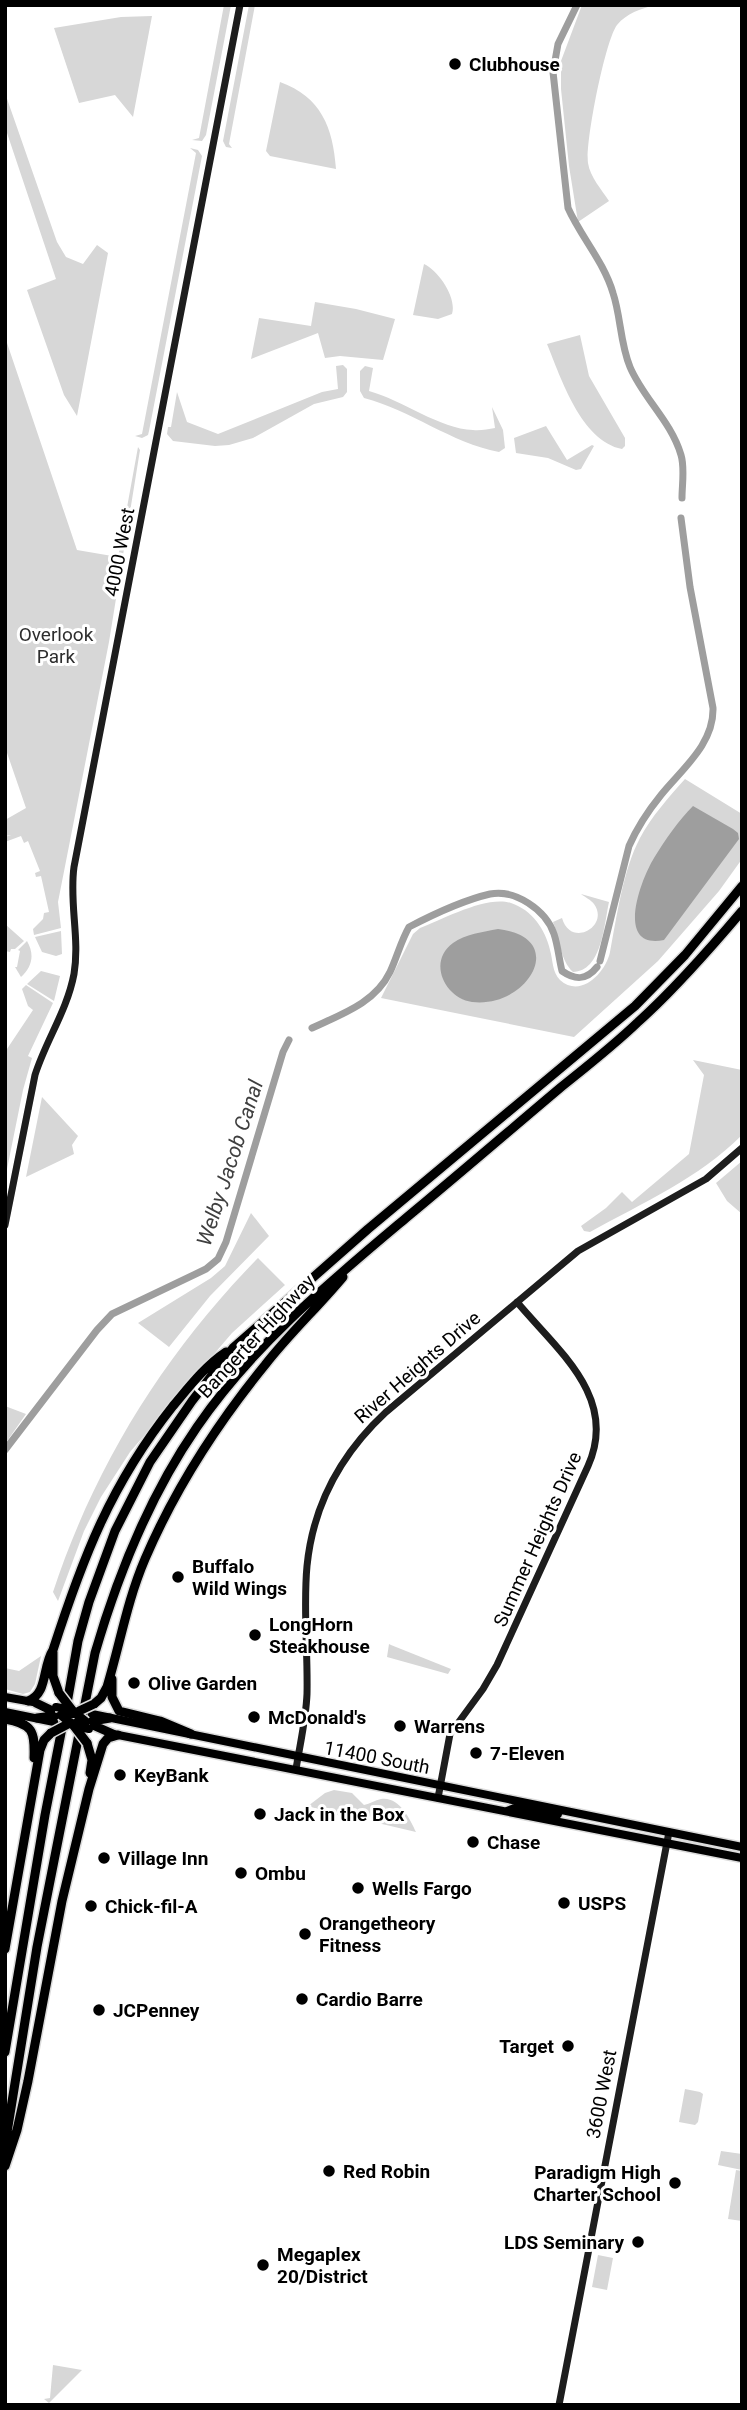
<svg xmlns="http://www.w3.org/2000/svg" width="747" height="2410" font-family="Roboto,sans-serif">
<rect width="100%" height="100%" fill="#fff"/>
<!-- green -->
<path fill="#d7d7d7" d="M224,5H231L206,135L202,141L192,140L199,138Z
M249,5H255L229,144L232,148L226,147L223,141Z
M582,5H655C640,9 627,13 617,25C605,41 585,143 588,163C590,177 602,190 609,201L578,222L569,166L561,89V61Z
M152,16L133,117L115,95L79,103L54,28L121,17Z
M280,82C321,97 333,127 336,169L270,156L266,151Z
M5,93L57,242L66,257L83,264L97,245L108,253L77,416L64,395L27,290L56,279L5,127Z
M190,148L198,150L202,156L149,431L148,435L142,438L135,436L142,434L196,153Z
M424,264C439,271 457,298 452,314L438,319L413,315Z
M315,302L356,309L395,319L383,360L340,356L325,358L318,333L251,359L259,318L311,326Z
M580,335L589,376L625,438V446L622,449C581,441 561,378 547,344Z
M5,337L77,550L118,557L138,447L140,450L109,642L58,902L61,928L34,935L33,929L43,919L44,913L49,912L41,876L36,877L35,873L40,871L28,841L24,843L21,836L5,842V837L11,835L5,836V820L26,808L5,747Z
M343,365L347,369V392L343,397L314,404L253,438L229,445L215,446L173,441L167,434L168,427H171L177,392L187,422L218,434L322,392L338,389L336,366Z
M365,366L373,368L369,391C402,400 440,429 473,430C480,431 488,429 495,428L492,407L503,430L505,448L499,452C451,443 411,410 364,398L360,391V371Z
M546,426L567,460L592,445L594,446L581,469L576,470L548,458L516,453L514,438Z
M685,779L742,814V859L719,891L658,961L574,1037L381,998L413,934L420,928C443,919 487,895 511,903C532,910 545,929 550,950C553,960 552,972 560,980C581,999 606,972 610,952C617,916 623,870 640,838C651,817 669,797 685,779Z
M581,894L609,902C604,925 602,971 573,972C560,960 560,939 553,922L562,918C571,949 610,926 594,904C591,900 585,897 581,894Z
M5,924L24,941L15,949H11L10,952L5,951Z
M61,931L62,954L56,956L42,952L35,937Z
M27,941C35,955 32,967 21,977L15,967H17L20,951L18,950Z
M41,971L60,976L54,1001L27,984Z
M26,985L53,1003L28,1056L32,1058L23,1090L5,1179V1052L33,1010L28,1006L22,989Z
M693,1060L742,1070V1135C698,1179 644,1202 590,1232L584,1231L581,1226L606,1208L622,1192L632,1202L689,1154L704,1075Z
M42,1097L78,1136L72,1145L74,1154L26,1177Z
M742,1161V1214L727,1201L716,1183Z
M251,1213L269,1236L210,1296L169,1347L138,1323L211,1278L225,1266Z
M258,1258L285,1285L232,1333L130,1452L101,1497L84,1531L58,1601L53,1592C95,1465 164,1354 258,1258Z
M5,1406L26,1414L5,1444Z
M389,1644L391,1645L451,1669L448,1674L387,1657Z
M41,1656L35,1684L30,1692L23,1694L5,1689V1668L19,1671Z
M334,1790L352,1793L364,1805C370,1804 375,1800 381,1799C399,1796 410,1819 416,1832L382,1824L363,1812L341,1816L308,1806L325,1793Z
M685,2089L700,2092L703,2094L698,2122L695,2125L679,2122Z
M721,2151L742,2154V2170L718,2165Z
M736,2170L742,2171V2221L728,2219Z
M598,2255L613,2258L607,2290L592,2287Z
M53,2365L82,2370L49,2403L44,2399L50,2398Z"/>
<!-- water -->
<path fill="#9e9e9e" d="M693,806L733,829L738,833L739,839L664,940C614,950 641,879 654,858C665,840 679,820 693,806Z
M498,929C570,937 528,1009 472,1002C445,998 427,962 453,943C465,934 483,932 498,929Z"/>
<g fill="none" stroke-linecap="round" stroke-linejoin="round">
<!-- canal -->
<path stroke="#9e9e9e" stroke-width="7" d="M577,5L558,44L553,72L568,208C581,237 604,262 613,293C621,317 620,343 630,367C643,398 671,421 681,455C685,468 682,484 682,498
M600,961L629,846C637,828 648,811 661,795C683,768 714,744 713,708L690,587L681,518
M312,1028C342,1014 375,1003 390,972C397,957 401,941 409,927C432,915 464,900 490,894C515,889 546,910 554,934C558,946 559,959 562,971C575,980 586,981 597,967
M5,1450L97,1330L112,1314L206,1269L218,1259L226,1242L283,1052L289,1040"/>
<defs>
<path id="primary" d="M5,1697L33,1702
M5,1712L54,1722
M92,1714L742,1847
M113,1734L742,1858
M507,1811L517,1807L558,1814"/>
<path id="highway" d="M53,1652V1676L59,1693
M112,1679V1697L119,1711L160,1721L191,1734
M28,1701C48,1694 42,1667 53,1650C83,1557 111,1484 173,1406C189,1387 205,1366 226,1352
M36,1703L61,1715
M94,1704L101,1698L107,1687C120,1644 127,1601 145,1559C175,1489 217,1424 265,1365C289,1334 318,1307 343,1277
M66,1709L78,1641L89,1602L115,1531L150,1462L192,1401L233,1348L368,1229L635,1006L685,955L742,886
M37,1718L61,1715
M5,1719C33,1724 35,1731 34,1758
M86,1722L113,1734
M86,1722L110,1718
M87,1743L92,1760L90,1773
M5,1949L40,1750L44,1740L51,1733
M5,2052L45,1815L63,1723
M5,2145L37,1947L95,1653C118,1574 150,1495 197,1427C253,1345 331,1281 406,1218C458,1175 509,1131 560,1088C586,1067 613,1046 637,1023C675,989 709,950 742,911
M5,2166L17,2130L28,2081L62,1901L89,1789L103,1744L108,1738L118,1735"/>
</defs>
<!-- primary casing -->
<use href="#primary" stroke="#dbdbdb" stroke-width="11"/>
<!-- highway casing -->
<use href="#highway" stroke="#dbdbdb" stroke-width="12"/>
<!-- secondary -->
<path stroke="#1d1d1d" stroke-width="7" d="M5,1225L35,1075C46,1040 67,1011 74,974C80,938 69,903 74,867L240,5
M296,1769C300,1744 306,1719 307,1694C308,1652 303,1608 307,1566C313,1505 342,1453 386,1412L578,1251L706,1179L742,1148
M438,1798L450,1734L483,1689L497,1665L588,1466C619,1397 557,1350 517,1302
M559,2405L669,1832"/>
<!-- primary -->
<use href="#primary" stroke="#000" stroke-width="8"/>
<!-- highway -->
<use href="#highway" stroke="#000" stroke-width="9"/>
<defs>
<path id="primary-bridge" d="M56,1707L72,1710
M74,1726L89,1729"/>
<path id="highway-bridge" d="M59,1693L72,1710
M79,1711L94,1704
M61,1715L72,1724L86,1722
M61,1715L75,1713L86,1722
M74,1726L87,1743
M51,1733L68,1724"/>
</defs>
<!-- primary-bridge casing -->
<use href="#primary-bridge" stroke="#dbdbdb" stroke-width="11" stroke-linecap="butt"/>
<!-- highway-bridge casing -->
<use href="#highway-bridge" stroke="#dbdbdb" stroke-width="12" stroke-linecap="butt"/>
<!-- primary-bridge -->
<use href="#primary-bridge" stroke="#000" stroke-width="8"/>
<!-- highway-bridge -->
<use href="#highway-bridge" stroke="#000" stroke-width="9"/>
</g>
<!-- markers -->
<g fill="#000" stroke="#fff" stroke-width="2.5">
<circle cx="455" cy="64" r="7"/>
<circle cx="178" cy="1577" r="7"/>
<circle cx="255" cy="1635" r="7"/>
<circle cx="134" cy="1683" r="7"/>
<circle cx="254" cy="1717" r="7"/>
<circle cx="400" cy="1726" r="7"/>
<circle cx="476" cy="1753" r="7"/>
<circle cx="120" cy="1775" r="7"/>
<circle cx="260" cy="1814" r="7"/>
<circle cx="473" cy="1842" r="7"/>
<circle cx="104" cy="1858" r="7"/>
<circle cx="241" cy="1873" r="7"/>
<circle cx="358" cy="1888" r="7"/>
<circle cx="564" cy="1903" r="7"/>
<circle cx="91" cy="1906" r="7"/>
<circle cx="305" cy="1934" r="7"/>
<circle cx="302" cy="1999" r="7"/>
<circle cx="99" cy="2010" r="7"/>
<circle cx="568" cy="2046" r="7"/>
<circle cx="329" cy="2171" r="7"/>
<circle cx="675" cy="2183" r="7"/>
<circle cx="638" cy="2242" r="7"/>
<circle cx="263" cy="2265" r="7"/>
</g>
<g text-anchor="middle" stroke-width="6" stroke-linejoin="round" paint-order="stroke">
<!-- poi labels -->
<g font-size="19" font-weight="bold" fill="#000" stroke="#fff" text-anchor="start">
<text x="469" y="71">Clubhouse</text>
<text x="192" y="1573">Buffalo<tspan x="192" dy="22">Wild Wings</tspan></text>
<text x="269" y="1631">LongHorn<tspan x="269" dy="22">Steakhouse</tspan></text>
<text x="148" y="1690">Olive Garden</text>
<text x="268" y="1724">McDonald's</text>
<text x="414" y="1733">Warrens</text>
<text x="490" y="1760">7-Eleven</text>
<text x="134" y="1782">KeyBank</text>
<text x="274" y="1821">Jack in the Box</text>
<text x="487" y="1849">Chase</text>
<text x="118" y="1865">Village Inn</text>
<text x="255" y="1880">Ombu</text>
<text x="372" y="1895">Wells Fargo</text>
<text x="578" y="1910">USPS</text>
<text x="105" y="1913">Chick-fil-A</text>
<text x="319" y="1930">Orangetheory<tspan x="319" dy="22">Fitness</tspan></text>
<text x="316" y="2006">Cardio Barre</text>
<text x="113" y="2017">JCPenney</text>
<text x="554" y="2053" text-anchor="end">Target</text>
<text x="343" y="2178">Red Robin</text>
<text x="661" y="2179" text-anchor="end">Paradigm High<tspan x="661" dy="22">Charter School</tspan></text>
<text x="624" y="2249" text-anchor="end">LDS Seminary</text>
<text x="277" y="2261">Megaplex<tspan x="277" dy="22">20/District</tspan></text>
</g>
<!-- street labels -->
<g font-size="19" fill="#000" stroke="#fff">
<text transform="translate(119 552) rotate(-79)" y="7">4000 West</text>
<text transform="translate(256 1336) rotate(-47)" y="7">Bangerter Highway</text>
<text transform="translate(417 1367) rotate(-41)" y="7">River Heights Drive</text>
<text transform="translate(537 1539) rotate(-66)" y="7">Summer Heights Drive</text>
<text transform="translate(377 1757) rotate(11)" y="7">11400 South</text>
<text transform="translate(601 2094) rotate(-79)" y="7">3600 West</text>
</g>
<!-- park labels -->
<g font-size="19" fill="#2e2e2e" stroke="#fff">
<text x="56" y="641">Overlook<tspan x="56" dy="22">Park</tspan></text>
</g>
<!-- water labels -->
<g font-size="21" font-style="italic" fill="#3f3f3f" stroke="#fff">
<text transform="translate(230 1163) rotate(-72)" y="7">Welby Jacob Canal</text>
</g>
</g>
<!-- border -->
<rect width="747" height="2410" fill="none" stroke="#000000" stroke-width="14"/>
</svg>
